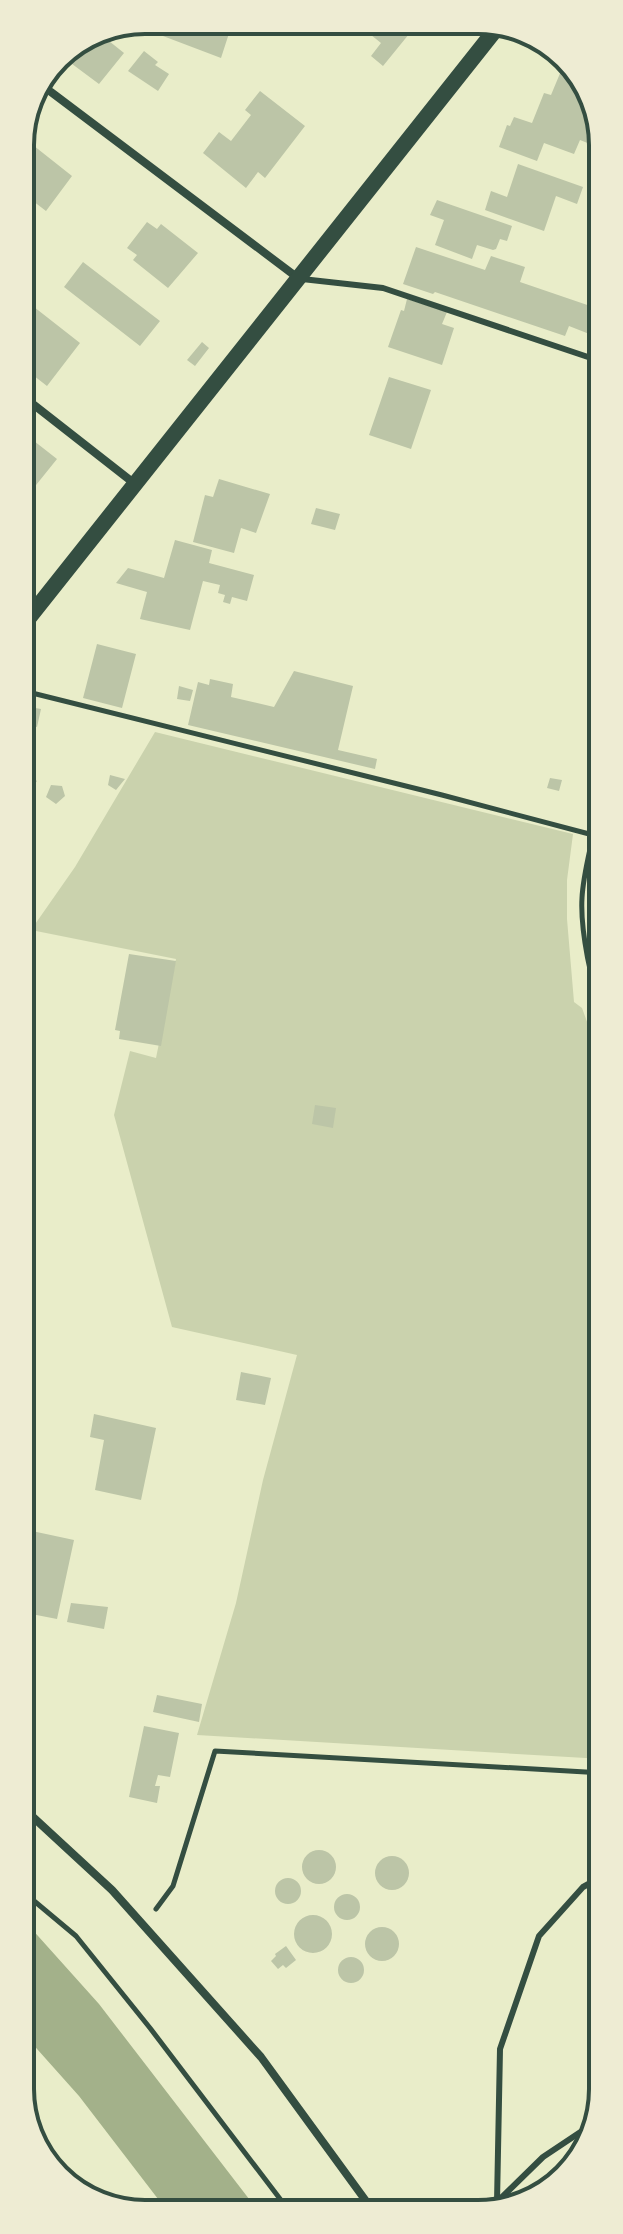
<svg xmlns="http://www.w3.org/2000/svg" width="623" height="2234" font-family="'Crimson Pro',serif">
<rect width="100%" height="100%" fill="#e9edc9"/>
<!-- green -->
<path fill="#cad2ad" d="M155,732L573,834L567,880V919L574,1002L582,1008L602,1063L603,1759L197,1735L236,1603L263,1480L297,1355L172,1327L114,1115L130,1051L156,1058L176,959L31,930L75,867Z"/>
<!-- water -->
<path fill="#a3b18a" d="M21,1917L99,2004L259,2212H168L79,2096L21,2031Z"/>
<!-- building -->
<path fill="#bcc5a7" d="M169,20L233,21L221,58L163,36Z
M355,22L382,23H418L383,66L371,56L381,43Z
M104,37L124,53L99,84L60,55Z
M144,51L158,62L155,65L169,74L158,91L128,71Z
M566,59L572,62L599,121L590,144L580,140L574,154L544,143L537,161L499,147L507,125L510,126L514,117L532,123L544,93L551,95Z
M260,91L305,126L265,178L258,172L246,188L203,153L219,132L231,141L251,115L245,110Z
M24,138L72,176L46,211L20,191V144Z
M518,164L583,187L577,204L556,196L544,231L485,210L491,191L507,197Z
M437,200L512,226L507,241L500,239L496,249L493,250L477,245L472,259L435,245L444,220L430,215Z
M147,222L157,229L161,224L198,253L168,288L133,260L137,255L127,248Z
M416,247L485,270L491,256L525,267L520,282L602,310V339L569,326L565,336L435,292L433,294L403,284Z
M83,262L160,321L140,346L64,287Z
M20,296L80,343L47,386L20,365Z
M407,299L447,312L442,324L454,328L442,365L388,347L401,310L404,311Z
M202,342L209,348L195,366L187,360Z
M389,377L431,390L411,449L369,435Z
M20,430L57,459L28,495L20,489Z
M219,479L270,494L256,533L241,528L234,553L193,542L205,495L213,497Z
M316,508L340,514L335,530L311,524Z
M175,540L212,550L209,563L254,575L247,601L232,597L230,604L223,602L225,595L218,593L220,585L203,581L190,630L140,619L147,592L116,583L128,568L164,578Z
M97,644L136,654L122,708L83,698Z
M294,671L353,686L338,750L377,759L375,769L188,725L198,682L209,685L210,679L233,684L231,697L274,707Z
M179,686L193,690L190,701L177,699Z
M24,706L41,709L37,727L21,723V711Z
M21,768L37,781L21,802Z
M110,775L125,779L116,790L108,785Z
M550,778L562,780L559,791L547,788Z
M51,785L62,786L65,796L56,804L46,797Z
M129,954L176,961L161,1046L119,1039L120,1031L115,1030Z
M21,1031L30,1034L22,1068H21Z
M315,1105L336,1108L333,1128L312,1124Z
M241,1372L271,1378L265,1405L236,1400Z
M94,1414L156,1428L141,1500L95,1490L104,1440L90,1437Z
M32,1531L74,1540L57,1619L21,1612V1568L25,1569Z
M71,1603L108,1607L104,1629L67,1622Z
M157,1695L202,1704L199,1722L153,1712Z
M144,1726L179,1733L170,1777L158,1775L155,1786H160L157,1803L129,1797Z
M302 1867a17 17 0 1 1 34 0a17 17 0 1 1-34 0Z
M375 1873a17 17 0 1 1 34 0a17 17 0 1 1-34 0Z
M275 1891a13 13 0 1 1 26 0a13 13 0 1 1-26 0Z
M334 1907a13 13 0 1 1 26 0a13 13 0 1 1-26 0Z
M294 1934a19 19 0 1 1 38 0a19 19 0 1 1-38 0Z
M365 1944a17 17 0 1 1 34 0a17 17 0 1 1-34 0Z
M286,1946L296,1960L286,1968L283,1965L278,1969L271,1961L276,1956L275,1954Z
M338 1970a13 13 0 1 1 26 0a13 13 0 1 1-26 0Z
M429,2200L436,2213H424L420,2205Z"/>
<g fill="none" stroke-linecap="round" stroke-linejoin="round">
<!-- path -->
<path stroke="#344e41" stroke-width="5" d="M20,690L442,795L593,835C589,855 583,877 582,898C580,931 592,984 602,1017
M21,1890L76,1936L150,2028L290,2212
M156,1909L173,1886L215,1751L603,1773"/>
<!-- service -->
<path stroke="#344e41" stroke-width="6" d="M302,279L383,288L591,358
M497,2202L543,2157L591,2125
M499,2211L497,2202L500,2049L539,1936L583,1887L603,1876"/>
<!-- minor -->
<path stroke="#344e41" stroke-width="8" d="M476,24L490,35
M51,92L298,278
M20,394L135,484
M21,1806L112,1890L261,2057L374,2212"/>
<!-- secondary -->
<path stroke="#344e41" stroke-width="16" d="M20,629L500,24"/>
</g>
<!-- crop -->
<path d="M0 0H623V2234H0ZM145 34H478A111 111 0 0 1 589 145V2089A111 111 0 0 1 478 2200H145A111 111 0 0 1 34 2089V145A111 111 0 0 1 145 34Z" fill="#eeecd3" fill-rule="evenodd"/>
<path fill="none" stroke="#344e41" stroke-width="4" d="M145 34H478A111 111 0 0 1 589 145V2089A111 111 0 0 1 478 2200H145A111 111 0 0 1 34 2089V145A111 111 0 0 1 145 34Z"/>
</svg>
